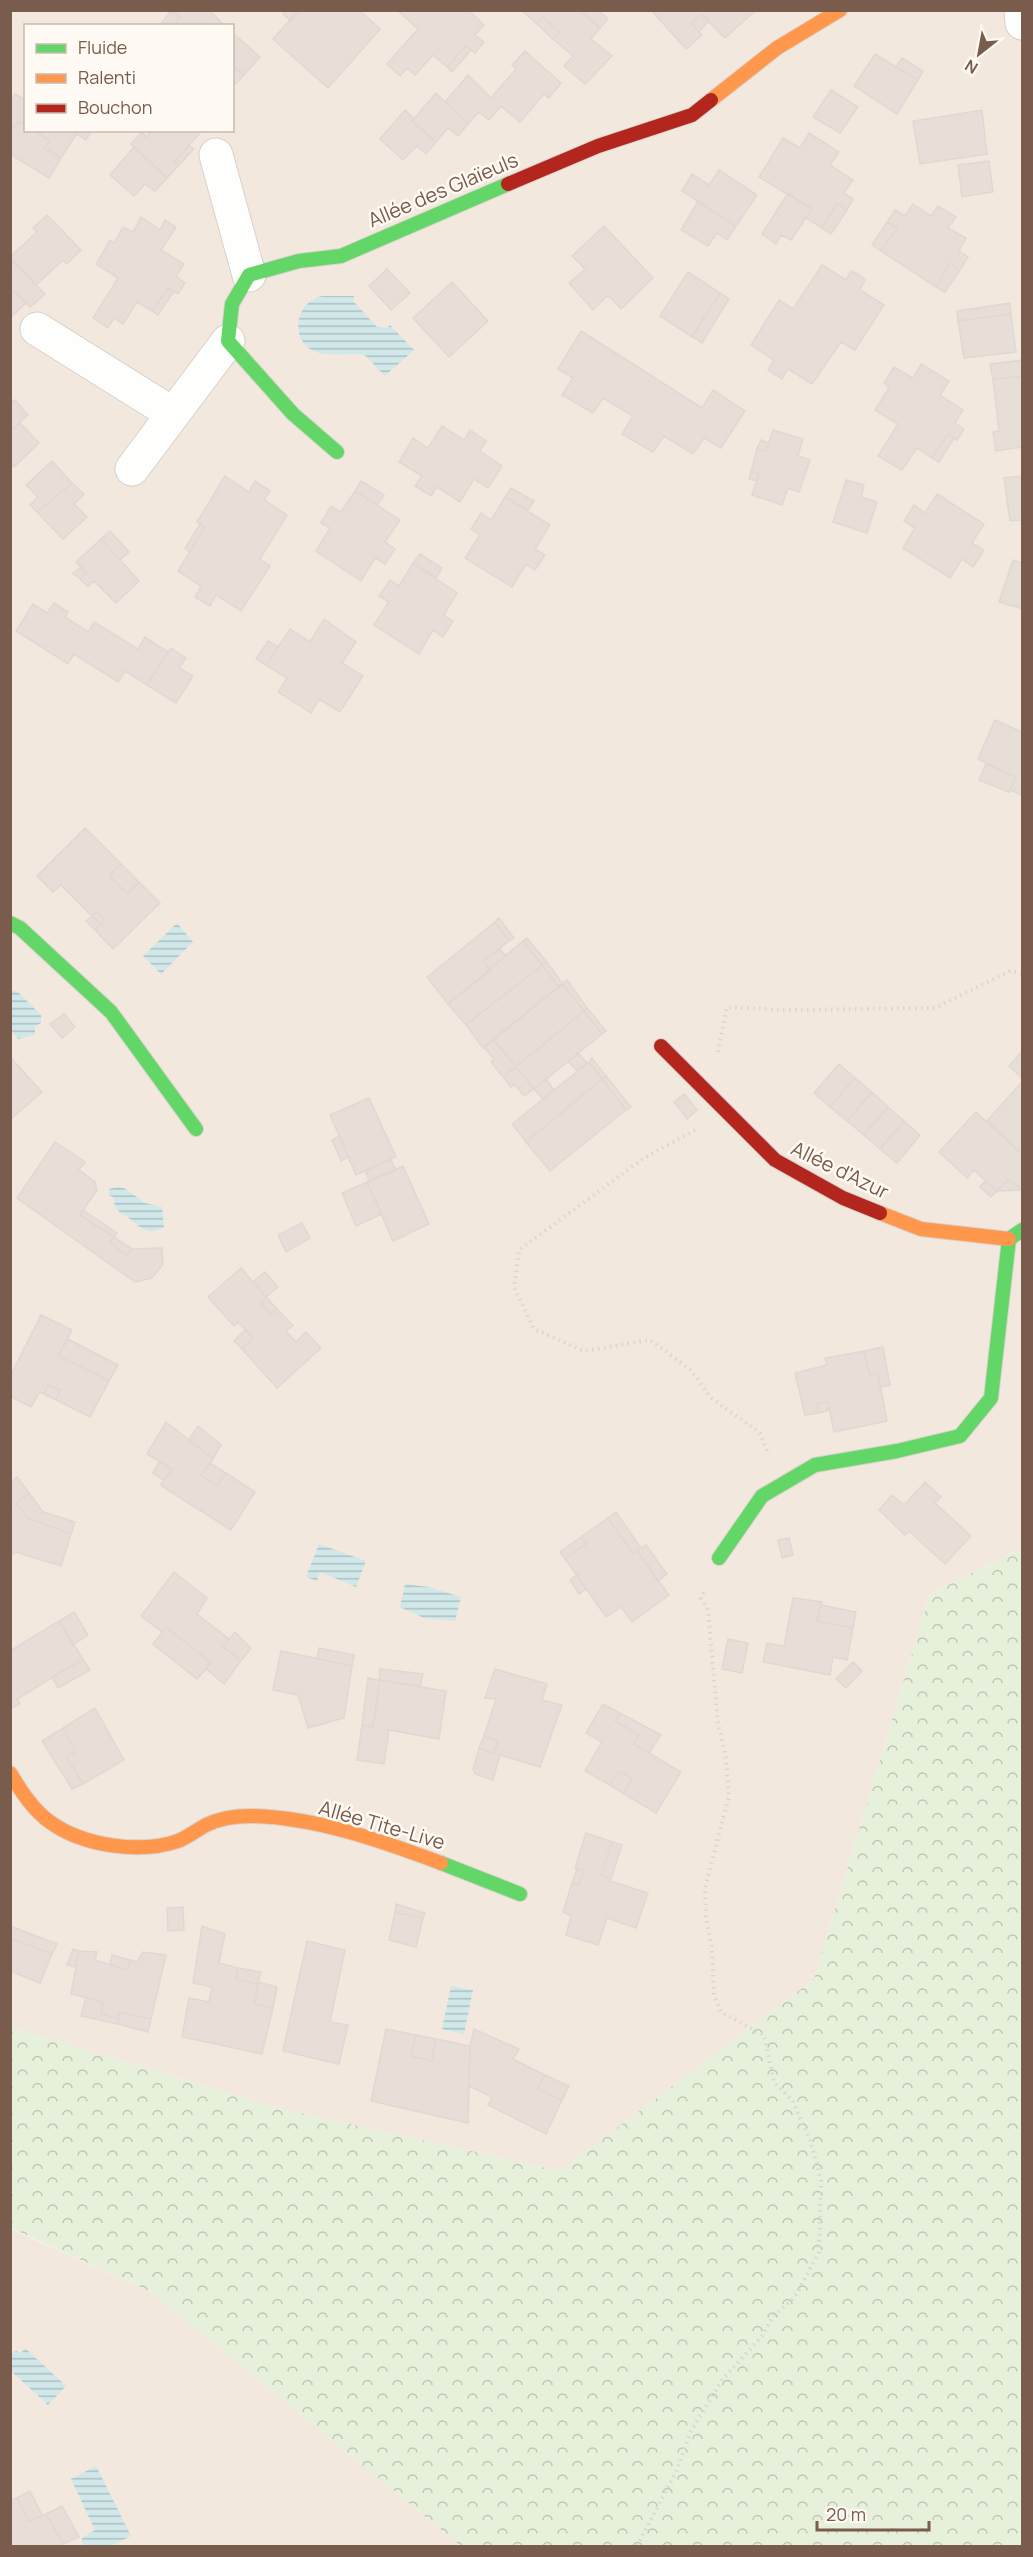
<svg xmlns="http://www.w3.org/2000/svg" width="1033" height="2557" font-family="Manrope,sans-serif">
<defs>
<pattern id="forest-crowns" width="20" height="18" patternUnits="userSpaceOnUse" patternTransform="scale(1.5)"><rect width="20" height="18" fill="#e7f0db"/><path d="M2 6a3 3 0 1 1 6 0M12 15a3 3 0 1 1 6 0" fill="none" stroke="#c0c6b4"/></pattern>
<pattern id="water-rules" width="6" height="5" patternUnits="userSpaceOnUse" patternTransform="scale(1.5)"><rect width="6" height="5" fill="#d0e8ea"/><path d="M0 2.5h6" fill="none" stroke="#aebfc0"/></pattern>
</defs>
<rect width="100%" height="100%" fill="#f9f5f0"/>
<!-- residential -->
<path fill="#f2e8de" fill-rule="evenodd" d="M10,11H1022V1548L930,1594L814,1979L560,2171L277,2108L11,2027ZM26,26H232V130H26Z
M11,2229L151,2292L461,2546H11Z"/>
<!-- forest -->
<path fill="url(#forest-crowns)" d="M1022,1548V2546H461L151,2292L11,2228V2027L277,2108L560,2171L814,1979L930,1594Z"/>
<!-- water -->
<path fill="url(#water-rules)" d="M322,296H354L353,301L377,327L387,328L390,325L414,350L385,376L366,356L361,354C348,354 331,356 319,353C288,344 294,302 322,296Z
M177,923L193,942L161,974L143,956Z
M10,990L18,992L41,1015V1023L35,1026V1035L18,1039L11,1030Z
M118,1187L124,1188L145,1203L162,1207L164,1228C146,1235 143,1229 130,1219C120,1211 114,1212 114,1198L109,1195V1189Z
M319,1544L366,1561L356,1587L320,1572L317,1581L306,1577Z
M405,1584L429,1587L461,1597L455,1621L424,1618L400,1607Z
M451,1986L473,1990L464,2034L442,2029Z
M25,2348L66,2386L48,2405L11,2371V2354L16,2351L21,2353Z
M96,2466L131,2536L111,2546H82V2538L95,2530L71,2479Z"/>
<!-- building -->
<path fill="#e6ded7" stroke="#e2d8d2" stroke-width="1.5" d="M209,10L225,26H174L180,18L172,10Z
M285,10H299L291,21L283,14Z
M299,10H359L380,29L328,88L273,39Z
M469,10L484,25L475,35L484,42L475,53L466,46L447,67L433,55L415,75L407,68L400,76L387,64L418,29L397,10Z
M521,10H580L600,28L591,39L612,56L585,84L564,66L573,56L553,39L559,32L543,17L537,24Z
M598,10L608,19L600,28L580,11Z
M651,10H755V11L725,38L701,14L691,23L702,35L686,49Z
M171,11L180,18L174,26H159Z
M701,14L709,21L699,32L691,23Z
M543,17L559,32L553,39L537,24Z
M232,32L260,57L244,75L235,67L232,69Z
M466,46L471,50L452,72L447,67Z
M525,51L561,83L549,98L544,94L520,122L501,106L489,120L479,112L468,124L445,102L468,75L491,98L516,69L512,65Z
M875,54L918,80L897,114L854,86Z
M902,58L923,71L918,80L896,67Z
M235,67L244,75L232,87V69Z
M831,90L858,107L840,133L813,117Z
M436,93L468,124L458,136L448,128L436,142L412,121Z
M15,94L26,100V126L18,122L13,128L10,126V101Z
M405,110L414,119L412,121L436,142L426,154L417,146L403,160L380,139Z
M982,110L987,154L920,164L913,121Z
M18,122L26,126V130H33L50,141L44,148L61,158L49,178L10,154V126L13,128Z
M33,130H70L76,135L61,158L44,148L50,141Z
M70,130H92L86,140Z
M152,130H197L200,133L174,162L178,166L167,178L131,144L142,132L146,137Z
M809,133L839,152L830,165L853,180L844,193L853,199L847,210L837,203L822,228L806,218L812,209L759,177L783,138L800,148Z
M189,145L194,149L178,166L174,162Z
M134,147L167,178L155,191L145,184L134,196L110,175Z
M989,161L993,192L962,197L958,165Z
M719,170L757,195L736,226L682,191L692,174L709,185Z
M788,193L812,209L791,240L781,235L776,244L762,234Z
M698,201L736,226L727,240L717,233L708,246L681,230Z
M837,203L847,210L831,234L822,228Z
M913,204L931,216L938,206L956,217L948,228L966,238L959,251L968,257L960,270L950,263L936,287L881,251L897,228L887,222L895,210L905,216Z
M47,215L81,250L67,264L63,260L36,285L10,257L37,232L33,228Z
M141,217L160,230L165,220L176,227L161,250L184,264L176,276L185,283L178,294L168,288L152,311L137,302L123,324L114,318L108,328L93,318L118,278L96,264L110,240L114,243L123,227L133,232Z
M887,222L897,228L881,251L872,245Z
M604,226L653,278L621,309L608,295L593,310L569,283L585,269L572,256Z
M10,259L45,294L30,307L10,287Z
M950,263L960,270L945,292L936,287Z
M822,265L846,280L851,271L859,275L865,280L860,290L884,305L855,350L841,342L812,384L788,369L782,379L768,370L774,360L751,345L779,300L793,309Z
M387,269L410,293L391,310L369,286Z
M688,272L720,293L692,337L660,316Z
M452,282L488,321L449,357L413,318Z
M10,287L26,303L10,318Z
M168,288L174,291L158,315L152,311Z
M720,293L729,299L702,343L692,336Z
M1010,303L1011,314L958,321L957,311Z
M1011,314L1016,352L964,358L958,321Z
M581,331L702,408L713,390L745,411L721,448L704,438L693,454L664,436L653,452L622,434L633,416L603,398L593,413L562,395L573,378L558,369Z
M1022,360V376L993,380L990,364Z
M921,364L949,381L940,395L963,410L955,423L964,429L957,440L948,434L932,458L917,448L902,470L878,456L898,424L875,410L889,388L884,383L894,367L913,378Z
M1022,376V447L996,451L993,432L999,431L993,380Z
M15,400L28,415L10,431V404Z
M20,423L39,443L14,467L10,463V431Z
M442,426L464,440L470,430L486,441L480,451L502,466L488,488L474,479L460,502L437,487L431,496L415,486L422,476L399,462L413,438L428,448Z
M773,430L803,439L798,456L810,460L799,492L788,488L782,505L752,495L759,474L751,471L757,449L766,451Z
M948,434L954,438L939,462L932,458Z
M761,440L769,443L766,451L757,449Z
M52,461L72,483L37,512L30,505L38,497L26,485Z
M751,471L759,474L757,481L749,479Z
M225,476L249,492L255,481L263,486L270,491L264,500L287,515L260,559L270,566L241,611L216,595L210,606L203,602L195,597L201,586L178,571L205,527L197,522Z
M1022,476V520L1010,521L1004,478Z
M846,480L864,485L861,497L877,502L867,533L833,522Z
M361,481L384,495L377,505L355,491Z
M72,483L84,494L74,504L87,517L63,539L37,512Z
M511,488L534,501L528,510L505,497Z
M355,491L400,520L385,542L395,549L385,564L375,558L361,581L316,551L330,528L321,523L331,506L341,512Z
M937,494L984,524L972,543L984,550L973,567L962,559L950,578L903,548L915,528L904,521L914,505L925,513Z
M505,497L550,525L535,549L545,555L535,570L526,564L512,587L465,558L480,535L471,529L481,513L491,520Z
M200,524L205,527L190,552L185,548Z
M110,531L129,552L120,560L101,539Z
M101,539L139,581L116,603L94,581L88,587L80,579L86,573L76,562Z
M420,554L442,568L436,578L413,563Z
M1013,560L1022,563V609L999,602Z
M413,563L457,593L444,615L453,621L443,637L433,630L419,654L374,625L389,602L379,596L390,580L399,586Z
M81,567L86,573L80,579L73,573Z
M54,603L68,612L65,617L88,632L94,622L138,649L145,637L168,652L147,685L125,671L118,682L74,654L68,664L16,631L33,604L47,613Z
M324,619L356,642L342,663L363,676L340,712L319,699L311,713L278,692L287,678L266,665L290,629L310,642Z
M268,641L278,647L266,665L256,659Z
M171,648L186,658L179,668L193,676L176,703L147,685Z
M995,720L1022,732V795L1010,790L1016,777L978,759Z
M986,764L1016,777L1009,792L979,780Z
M85,828L121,864L109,876L128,894L139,882L160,903L113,949L95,930L105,920L97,912L92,916L61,885L53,892L37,876Z
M121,864L139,882L128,894L109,876Z
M97,912L105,920L101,924L92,916Z
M92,916L101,924L95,930L86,921Z
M499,918L514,938L509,941L495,922Z
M495,922L509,941L483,961L491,970L448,1004L427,977Z
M527,938L546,961L542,965L523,941Z
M523,941L542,965L466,1025L448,1004Z
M500,949L506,956L489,969L483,961Z
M546,961L563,984L559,987L542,965Z
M542,965L559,987L483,1048L466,1025Z
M567,980L587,1008L584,1011L562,984Z
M562,984L584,1011L516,1067L493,1039Z
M587,1008L606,1031L602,1034L584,1011Z
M584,1011L602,1034L534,1089L516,1067Z
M64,1014L75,1027L62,1038L50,1024Z
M493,1039L516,1067L503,1077L491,1062L494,1059L484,1047Z
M1022,1051V1078L1009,1066Z
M578,1053L587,1063L577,1071L568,1061Z
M10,1057L42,1092L11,1119L10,1118Z
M592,1058L606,1076L602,1079L589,1062Z
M589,1062L602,1079L526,1142L512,1124Z
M839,1064L855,1078L830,1107L814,1093Z
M516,1067L534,1089L524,1096L514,1084L511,1087L503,1077Z
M606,1076L631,1107L626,1110L602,1079Z
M855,1078L872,1092L847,1121L830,1107Z
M546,1079L554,1090L543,1099L534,1089Z
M602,1079L626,1110L550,1171L526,1142Z
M1022,1082V1154L987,1121Z
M872,1092L888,1107L864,1135L847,1121Z
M684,1094L697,1110L687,1119L674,1102Z
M369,1098L396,1157L356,1175L330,1115Z
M888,1107L904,1121L880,1149L864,1135Z
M976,1112L1022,1154V1188L1021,1190L1009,1179L997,1191L974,1170L967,1178L939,1152Z
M904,1121L920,1135L897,1163L880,1149Z
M340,1136L348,1157L341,1161L332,1140Z
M55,1142L85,1162L79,1170L95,1182L97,1190L80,1215L114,1237L110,1243L127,1255L132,1249L162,1248L163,1264L152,1278L135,1282L17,1198Z
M391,1160L396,1170L369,1181L365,1170Z
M403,1166L429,1224L393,1241L367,1182Z
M1009,1179L1021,1190L997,1191Z
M985,1181L997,1191L991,1197L980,1187Z
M367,1182L382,1214L356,1226L342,1193Z
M83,1210L117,1233L114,1237L80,1215Z
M302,1223L310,1238L286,1252L278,1235Z
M114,1237L132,1249L127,1255L110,1243Z
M241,1268L266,1297L261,1303L271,1314L277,1309L293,1326L286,1331L296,1342L306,1332L321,1348L277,1388L242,1349L253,1338L238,1322L234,1326L208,1297Z
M265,1272L278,1287L266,1297L253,1282Z
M266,1297L277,1309L271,1314L261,1303Z
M41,1315L72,1330L58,1356L109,1381L90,1417L56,1400L60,1390L48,1385L44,1394L40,1392L31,1407L10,1396V1377Z
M245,1330L253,1338L242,1349L234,1341Z
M68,1339L118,1365L109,1381L58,1356Z
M883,1347L890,1385L880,1387L878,1374L870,1375L864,1351Z
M864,1351L870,1375L878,1374L887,1421L834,1432L828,1402L817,1404L819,1413L805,1415L795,1373L827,1365L825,1358Z
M48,1385L60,1390L56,1400L44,1394Z
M828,1402L829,1410L819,1413L817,1404Z
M166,1422L213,1459L201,1475L217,1486L226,1473L255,1492L231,1530L160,1485L172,1469L147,1454Z
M198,1426L221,1445L213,1459L189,1439Z
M159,1462L172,1469L163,1480L153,1473Z
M210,1463L226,1473L217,1486L201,1475Z
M17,1477L29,1493L16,1504L28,1518L71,1534L61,1566L16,1552L10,1556V1480L12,1482Z
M925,1482L941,1497L935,1503L971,1536L945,1564L909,1531L905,1535L879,1510L892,1495L904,1505Z
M29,1493L43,1512L75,1522L71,1534L28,1518L16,1504Z
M616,1512L641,1548L633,1554L608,1518Z
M608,1518L633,1554L637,1551L669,1595L632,1622L621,1607L606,1617L565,1559L586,1544L581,1537Z
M581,1537L586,1544L565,1559L560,1552Z
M789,1538L793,1555L782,1558L778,1540Z
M646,1545L667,1574L658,1581L637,1551Z
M174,1572L207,1598L197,1614L229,1639L223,1647L241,1661L224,1684L206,1669L211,1663L166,1627L162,1632L141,1616Z
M577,1575L586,1589L579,1594L570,1580Z
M793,1598L822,1602L817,1621L853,1628L847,1660L833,1657L830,1675L763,1662L767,1643L784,1646Z
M821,1605L856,1612L853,1628L817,1621Z
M74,1612L88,1635L73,1645L59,1621Z
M59,1621L83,1659L17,1699L20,1704L10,1709V1651Z
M166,1627L211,1663L197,1679L153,1644Z
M235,1632L251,1648L241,1661L223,1647Z
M728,1639L748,1643L742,1673L722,1669Z
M319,1648L354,1655L352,1666L317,1659Z
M281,1651L352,1666L344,1718L308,1728L298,1695L273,1690Z
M83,1659L90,1670L58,1688L52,1677Z
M853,1662L862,1671L846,1688L836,1679Z
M380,1669L423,1674L420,1686L380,1680L373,1728L362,1725L368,1678L379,1680Z
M495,1669L547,1684L542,1700L562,1705L540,1767L500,1755L493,1780L475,1774L473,1769L479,1748L494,1753L498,1741L484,1736L496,1699L485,1698Z
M380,1680L446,1691L439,1739L389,1730L384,1764L357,1760L362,1725L373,1728Z
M603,1704L620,1713L615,1721L639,1735L634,1744L681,1772L656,1813L624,1794L632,1779L618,1771L610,1785L585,1771L602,1742L586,1733Z
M95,1708L124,1760L83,1784L66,1756L75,1752L63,1728Z
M620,1713L661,1735L649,1753L634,1744L639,1735L615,1721Z
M63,1728L75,1752L66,1756L83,1784L72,1789L42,1741Z
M484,1736L498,1741L494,1753L479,1748Z
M618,1771L632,1779L624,1794L610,1785Z
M586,1833L612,1842L601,1875L611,1879L610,1881L648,1893L636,1928L607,1918L598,1945L566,1935L571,1916L563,1912L572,1883L579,1885L584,1871L575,1868Z
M612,1842L622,1845L611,1879L601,1875Z
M577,1869L584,1871L579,1885L572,1883Z
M396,1904L425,1913L423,1918L395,1912Z
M183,1907L184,1930L168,1931L167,1908Z
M395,1912L423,1918L416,1947L389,1940Z
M10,1926L57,1944L52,1954L10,1938Z
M202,1926L225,1934L219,1963L238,1968L236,1979L258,1984L254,2004L273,2008L262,2054L182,2037L189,1998L209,2002L212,1987L193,1983Z
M10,1938L52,1954L40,1983L10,1971Z
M307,1941L345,1950L330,2022L348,2025L339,2064L283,2051Z
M73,1949L79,1951L76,1967L67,1965Z
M79,1951L97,1952L95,1960L128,1970L130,1960L137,1962L143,1952L166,1955L151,2019L119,2012V2019L101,2014L103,2002L71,1994Z
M112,1955L130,1960L128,1970L110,1965Z
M238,1968L261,1972L258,1982L277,1987L273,2008L254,2004L258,1984L236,1979Z
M86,1998L103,2002L101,2014L119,2019L118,2024L81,2016Z
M119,2012L151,2019L148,2032L118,2024Z
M386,2029L416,2035L411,2056L432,2061L436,2039L470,2046L468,2123L371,2101Z
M474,2029L519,2049L513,2059L545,2075L538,2089L562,2100L546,2134L488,2105L492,2097L469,2086L470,2046Z
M416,2035L436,2039L432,2061L411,2056Z
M545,2075L569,2086L562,2100L538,2089Z
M30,2491L42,2515L29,2521L17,2498Z
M17,2498L29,2521L46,2514L63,2544L57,2546H10V2501Z
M62,2506L79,2537L63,2544L46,2514Z"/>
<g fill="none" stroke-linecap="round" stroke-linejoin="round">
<defs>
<path id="street" d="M1021,10L1022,23
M216,155L249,275
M37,329L173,414
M132,469L228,341"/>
<path id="fast" d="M337,452L293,414L228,341L232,304L249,275L299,261L341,256L508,184
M10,923L20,928L111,1012L196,1129
M719,1558L762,1496L815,1465L897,1451L960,1436L991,1398L1009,1239L1022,1230
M441,1863L520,1894"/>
<path id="slow" d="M711,100L777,48L840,10
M880,1213L921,1229L1009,1239
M10,1773C21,1791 33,1810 50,1822C83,1846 140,1854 178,1841C188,1837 197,1830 206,1825C220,1818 235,1816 251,1816C315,1817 382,1841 441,1863"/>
<path id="jam" d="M508,184L598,146L692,115L711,100
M661,1046L775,1160L843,1198L880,1213"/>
</defs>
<!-- street casing -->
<use href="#street" stroke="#d7d1cb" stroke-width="35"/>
<!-- fast casing -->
<use href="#fast" stroke="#d9d2cb" stroke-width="16"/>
<!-- slow casing -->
<use href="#slow" stroke="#d9d2cb" stroke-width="16"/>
<!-- jam casing -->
<use href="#jam" stroke="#d9d2cb" stroke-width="16"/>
<!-- path -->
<path stroke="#dcd5d0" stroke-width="4" stroke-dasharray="1.5 4.5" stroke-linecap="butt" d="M718,1052L727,1007L784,1010L935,1008L1010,971L1022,973
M695,1130L644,1158L519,1250L514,1287L534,1329L584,1351L650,1340L691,1370L710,1397L760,1433L767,1451
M637,2546L677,2470L691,2431L722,2380L763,2335L773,2316L795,2297L819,2252L821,2180L811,2143L792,2100L774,2082L764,2035L721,2012L714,1995L712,1949L706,1917L705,1888L729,1796L726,1758L718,1723L708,1610L701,1598L705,1590"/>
<!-- street -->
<use href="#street" stroke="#fefefd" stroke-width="33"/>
<!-- fast -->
<use href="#fast" stroke="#63d668" stroke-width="14"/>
<!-- slow -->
<use href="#slow" stroke="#ff974d" stroke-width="14"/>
<!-- jam -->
<use href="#jam" stroke="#b3261e" stroke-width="14"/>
</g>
<g text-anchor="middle" stroke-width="5" stroke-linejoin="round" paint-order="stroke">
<!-- street labels -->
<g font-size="20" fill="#7a5c4d" stroke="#fffaf3">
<text transform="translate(443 190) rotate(-23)" y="7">Allée des Glaïeuls</text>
<text transform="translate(840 1170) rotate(26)" y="7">Allée d'Azur</text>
<text transform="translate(382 1825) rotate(16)" y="7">Allée Tite-Live</text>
</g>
</g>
<!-- border -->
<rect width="1033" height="2557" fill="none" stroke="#7a5c4d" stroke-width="24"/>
<!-- legend -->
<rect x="24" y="24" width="210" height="108" fill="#fffaf3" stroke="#cabbb1" stroke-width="1.5"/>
<rect x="36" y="44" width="30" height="9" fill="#63d668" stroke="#cabbb1" stroke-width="1.5"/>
<text x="78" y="54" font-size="18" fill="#7a5c4d">Fluide</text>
<rect x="36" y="74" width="30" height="9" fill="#ff974d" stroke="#cabbb1" stroke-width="1.5"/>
<text x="78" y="84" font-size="18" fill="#7a5c4d">Ralenti</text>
<rect x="36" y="104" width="30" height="9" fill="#b3261e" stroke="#cabbb1" stroke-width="1.5"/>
<text x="78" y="114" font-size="18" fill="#7a5c4d">Bouchon</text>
<!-- north arrow -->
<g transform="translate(979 54) rotate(211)" stroke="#fffaf3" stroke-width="4.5" paint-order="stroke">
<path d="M0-4.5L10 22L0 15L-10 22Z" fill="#7a5c4d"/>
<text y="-9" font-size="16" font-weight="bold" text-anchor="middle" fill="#7a5c4d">N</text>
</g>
<!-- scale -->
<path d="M817 2521v9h112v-9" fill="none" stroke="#7a5c4d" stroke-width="3"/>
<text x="826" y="2521" font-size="18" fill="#7a5c4d" stroke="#fffaf3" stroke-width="4.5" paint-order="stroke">20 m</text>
</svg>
